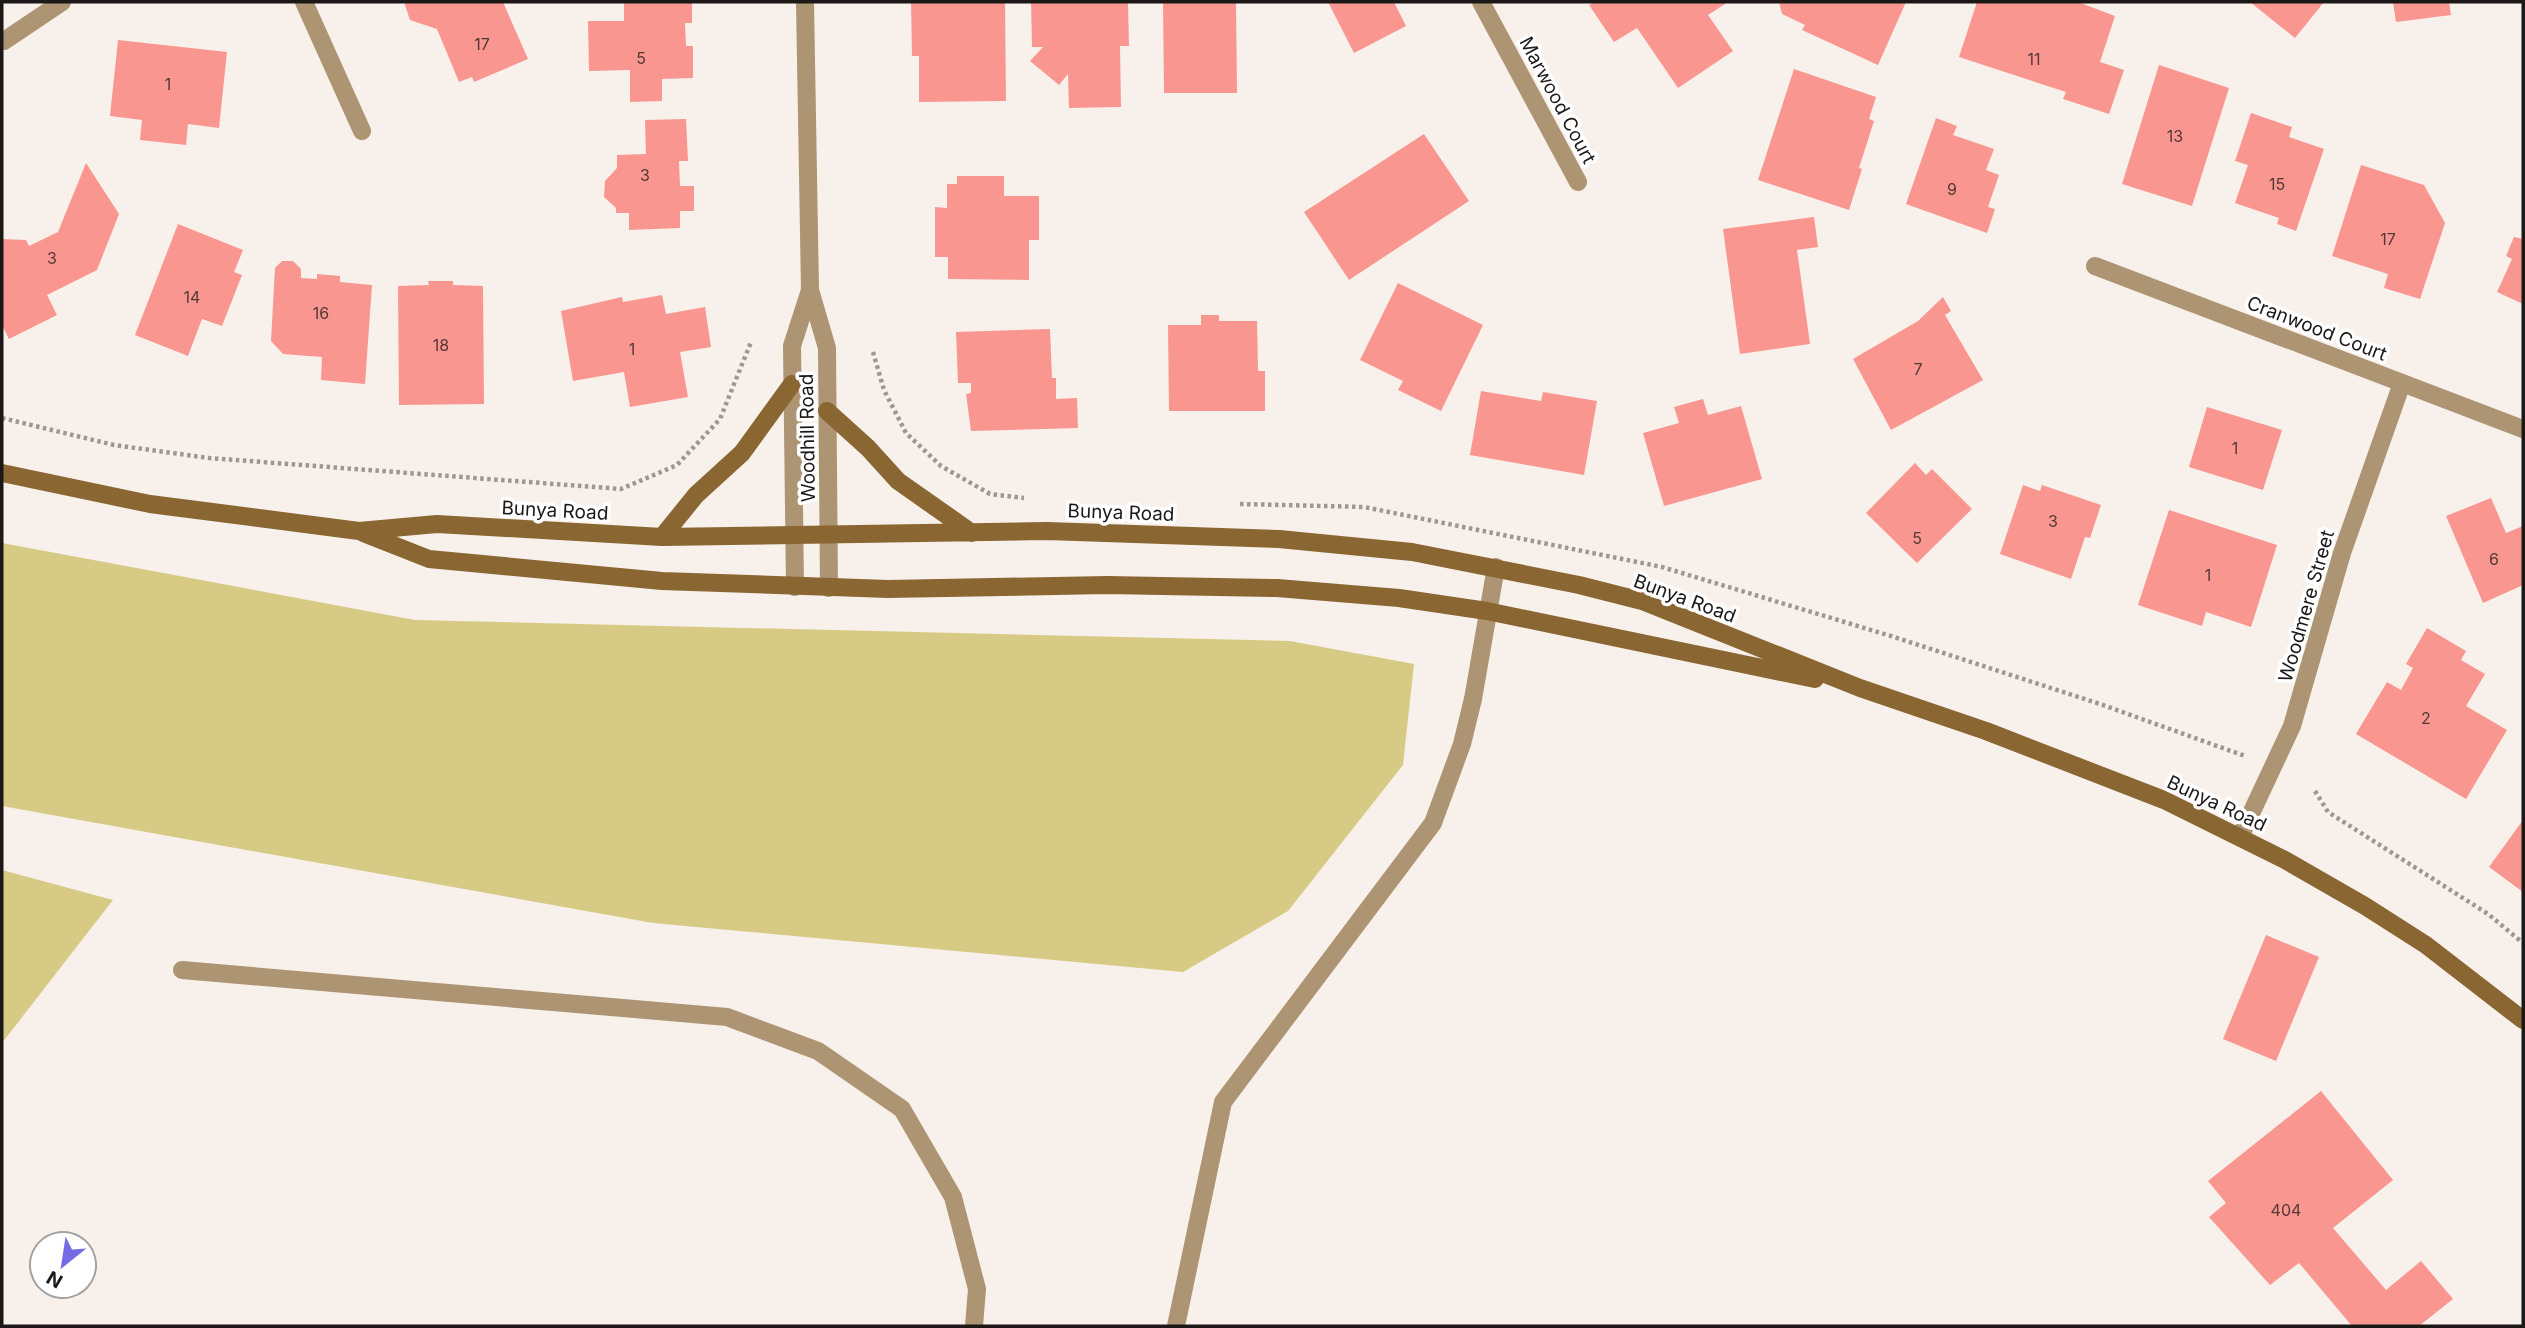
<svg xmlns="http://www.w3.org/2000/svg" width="2525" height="1328" font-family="Inter,sans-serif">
<rect width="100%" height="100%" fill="#f8f0eb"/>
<!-- green -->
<path fill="#d7ca85" d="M2,543L415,620L1290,641L1414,664L1403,765L1288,911L1183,972L653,923L2,806Z
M2,870L113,900L2,1043Z"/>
<!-- building -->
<path fill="#fa9690" d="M404,2H503L528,59L474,82L472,77L459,82L437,29L410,20Z
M624,2H692V23H685L686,46H693V78L662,79V101L630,102V70L589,71L588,21H624Z
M911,2H1005L1006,101L919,102V56H912Z
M1031,2H1128L1129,46H1120L1121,107L1069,108L1068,74L1059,85L1030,61L1043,47H1032Z
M1163,2H1236L1237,93H1164Z
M1328,2H1394L1406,26L1354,53Z
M1594,2H1728L1708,15L1733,51L1678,88L1637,28L1614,42L1589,5Z
M1779,2H1906L1878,65L1802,30L1805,25L1782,14Z
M1977,2H2078L2115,16L2100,62L2124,70L2109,114L2063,99L2066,92L1959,57Z
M2250,2H2324L2295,38Z
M2393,2H2449L2451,15L2396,22Z
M118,40L227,52L219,128L188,124L186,145L140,140L142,120L110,116Z
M2159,65L2229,88L2192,206L2122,184Z
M1794,69L1876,97L1869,119L1874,121L1859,168L1862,169L1849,210L1758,180Z
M2251,113L2292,127L2289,137L2324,149L2296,231L2277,224L2279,218L2235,203L2248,165L2235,161Z
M1936,118L1957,126L1953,135L1994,149L1986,170L1999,175L1988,207L1995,209L1987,233L1906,204Z
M686,119L688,161H679L680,186H694V211H680V228L629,230V213H616V208L604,197L605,181L617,168V155L646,154L645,120Z
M1424,134L1469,201L1349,280L1304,212Z
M86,163L119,214L97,270L47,295L57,315L9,339L2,325V239L26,240L29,246L58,232Z
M2361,165L2424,185L2445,223L2420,299L2384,288L2388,274L2332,256Z
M957,176H1004V196H1039V240H1029V280L948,279V257H935V207L947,208V184H957Z
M1814,217L1818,247L1797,250L1810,344L1740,354L1723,229Z
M178,224L243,250L234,272L242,275L222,326L202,319L188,356L135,335Z
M2514,237L2523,239V304L2497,292L2512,259L2506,256Z
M282,261H293L301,269V278L317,279V274L340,276V282L372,285L365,384L321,380L322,357L283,354L271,341L275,268Z
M428,281H453V285L483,286L484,404L399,405L398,286L429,285Z
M1398,283L1483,325L1441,411L1398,390L1403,381L1360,360Z
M662,295L666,314L705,307L711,347L680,352L688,397L630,407L624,372L573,381L561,311L622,297L623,302Z
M1943,297L1951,311L1945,315L1983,380L1891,430L1853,359L1918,321Z
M1201,315H1219V321H1257L1258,371H1265V411H1169L1168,325H1201Z
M1050,329L1052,378H1056V399L1077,398L1078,428L971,431L966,394L971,393V383H958L956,332Z
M1481,391L1541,401L1543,392L1597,401L1584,475L1470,455Z
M1703,399L1708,415L1741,406L1762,479L1664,506L1643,433L1679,423L1674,407Z
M2207,407L2282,430L2263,490L2189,467Z
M1915,463L1926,475L1932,469L1972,509L1917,563L1866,513Z
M2023,485L2040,491L2042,485L2101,505L2090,538L2085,537L2071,579L2000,554Z
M2491,498L2506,533L2523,526V585L2483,603L2446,516Z
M2169,510L2277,545L2251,627L2206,612L2202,626L2138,605Z
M2427,628L2466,651L2461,660L2485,674L2466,706L2507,730L2466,799L2356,734L2387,682L2401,690L2413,668L2406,664Z
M2523,820V892L2489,867Z
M2266,935L2319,957L2276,1061L2223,1039Z
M2321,1091L2393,1180L2333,1228L2386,1290L2421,1261L2453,1299L2419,1326H2352L2299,1263L2270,1285L2209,1217L2226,1203L2208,1181Z"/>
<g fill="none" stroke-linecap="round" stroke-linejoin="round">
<!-- path -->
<path stroke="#9d9794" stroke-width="4.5" stroke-dasharray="3.5 3.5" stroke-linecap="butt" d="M873,352L884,390L906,433L941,466L990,494L1024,498
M2,418L114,445L209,458L621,489L677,465L720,419L751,342
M1240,504L1364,507L1662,567L1891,636L2100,704L2245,756
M2315,791L2328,812L2488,914L2523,943"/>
<!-- service -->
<path stroke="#ad9473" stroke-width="18" d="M182,970L727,1017L818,1051L902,1109L953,1197L977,1289L974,1326
M1176,1326L1223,1102L1433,823L1462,744L1473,699L1496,567"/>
<!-- minor -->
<path stroke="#ad9473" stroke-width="18" d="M304,2L362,131
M1481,2L1578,182
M4,41L62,2
M2095,266L2523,429
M2240,837L2292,726L2342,553L2402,383"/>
<!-- tertiary -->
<path stroke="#ad9473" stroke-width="18" d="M805,2L810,290L827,348L829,588
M795,587L792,346L810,290"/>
<!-- secondary -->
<path stroke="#8a6633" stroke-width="18" d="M827,411L868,448L898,481L972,533
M2,473L150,504L359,531L437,524L662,537L1047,531L1279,539L1412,552L1579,585L1642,601L1860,688L1986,731L2164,800L2285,860L2365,906L2426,945L2523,1020
M363,533L429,559L662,581L888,589L1107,585L1277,588L1399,598L1487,611L1815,679
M662,537L696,495L742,453L792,384"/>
</g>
<g text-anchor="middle" stroke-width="7" stroke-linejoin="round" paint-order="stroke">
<!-- number labels -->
<g font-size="16" fill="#533835">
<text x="482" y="50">17</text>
<text x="641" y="64">5</text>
<text x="2034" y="65">11</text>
<text x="168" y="90">1</text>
<text x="2175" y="142">13</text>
<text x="645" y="181">3</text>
<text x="2277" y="190">15</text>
<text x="1952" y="195">9</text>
<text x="2388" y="245">17</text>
<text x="52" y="264">3</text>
<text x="192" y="303">14</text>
<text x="321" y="319">16</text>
<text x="441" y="351">18</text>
<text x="632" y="355">1</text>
<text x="1918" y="375">7</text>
<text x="2235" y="454">1</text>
<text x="2053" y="527">3</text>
<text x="1917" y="544">5</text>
<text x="2494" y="565">6</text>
<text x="2208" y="581">1</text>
<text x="2426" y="724">2</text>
<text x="2286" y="1216">404</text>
</g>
<!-- street labels -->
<g font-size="19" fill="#1b1817" stroke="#fff">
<text transform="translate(1558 100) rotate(62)" y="7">Marwood Court</text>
<text transform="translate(2317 328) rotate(21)" y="7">Cranwood Court</text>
<text transform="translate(807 438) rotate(-91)" y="7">Woodhill Road</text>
<text transform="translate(555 510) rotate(3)" y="7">Bunya Road</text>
<text transform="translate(1121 512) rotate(2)" y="7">Bunya Road</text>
<text transform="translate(1685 598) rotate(20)" y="7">Bunya Road</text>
<text transform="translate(2306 606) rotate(-74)" y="7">Woodmere Street</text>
<text transform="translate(2217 803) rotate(25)" y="7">Bunya Road</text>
</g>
</g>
<!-- border -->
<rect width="2525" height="1328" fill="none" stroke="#1b1817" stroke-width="7"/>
<!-- north arrow -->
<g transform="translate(63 1265) rotate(210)"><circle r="33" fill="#ffffff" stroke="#a4a3a2" stroke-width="2"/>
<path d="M0-5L12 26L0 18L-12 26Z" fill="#776ae5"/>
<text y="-10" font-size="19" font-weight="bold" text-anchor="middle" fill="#1b1817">N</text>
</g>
</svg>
